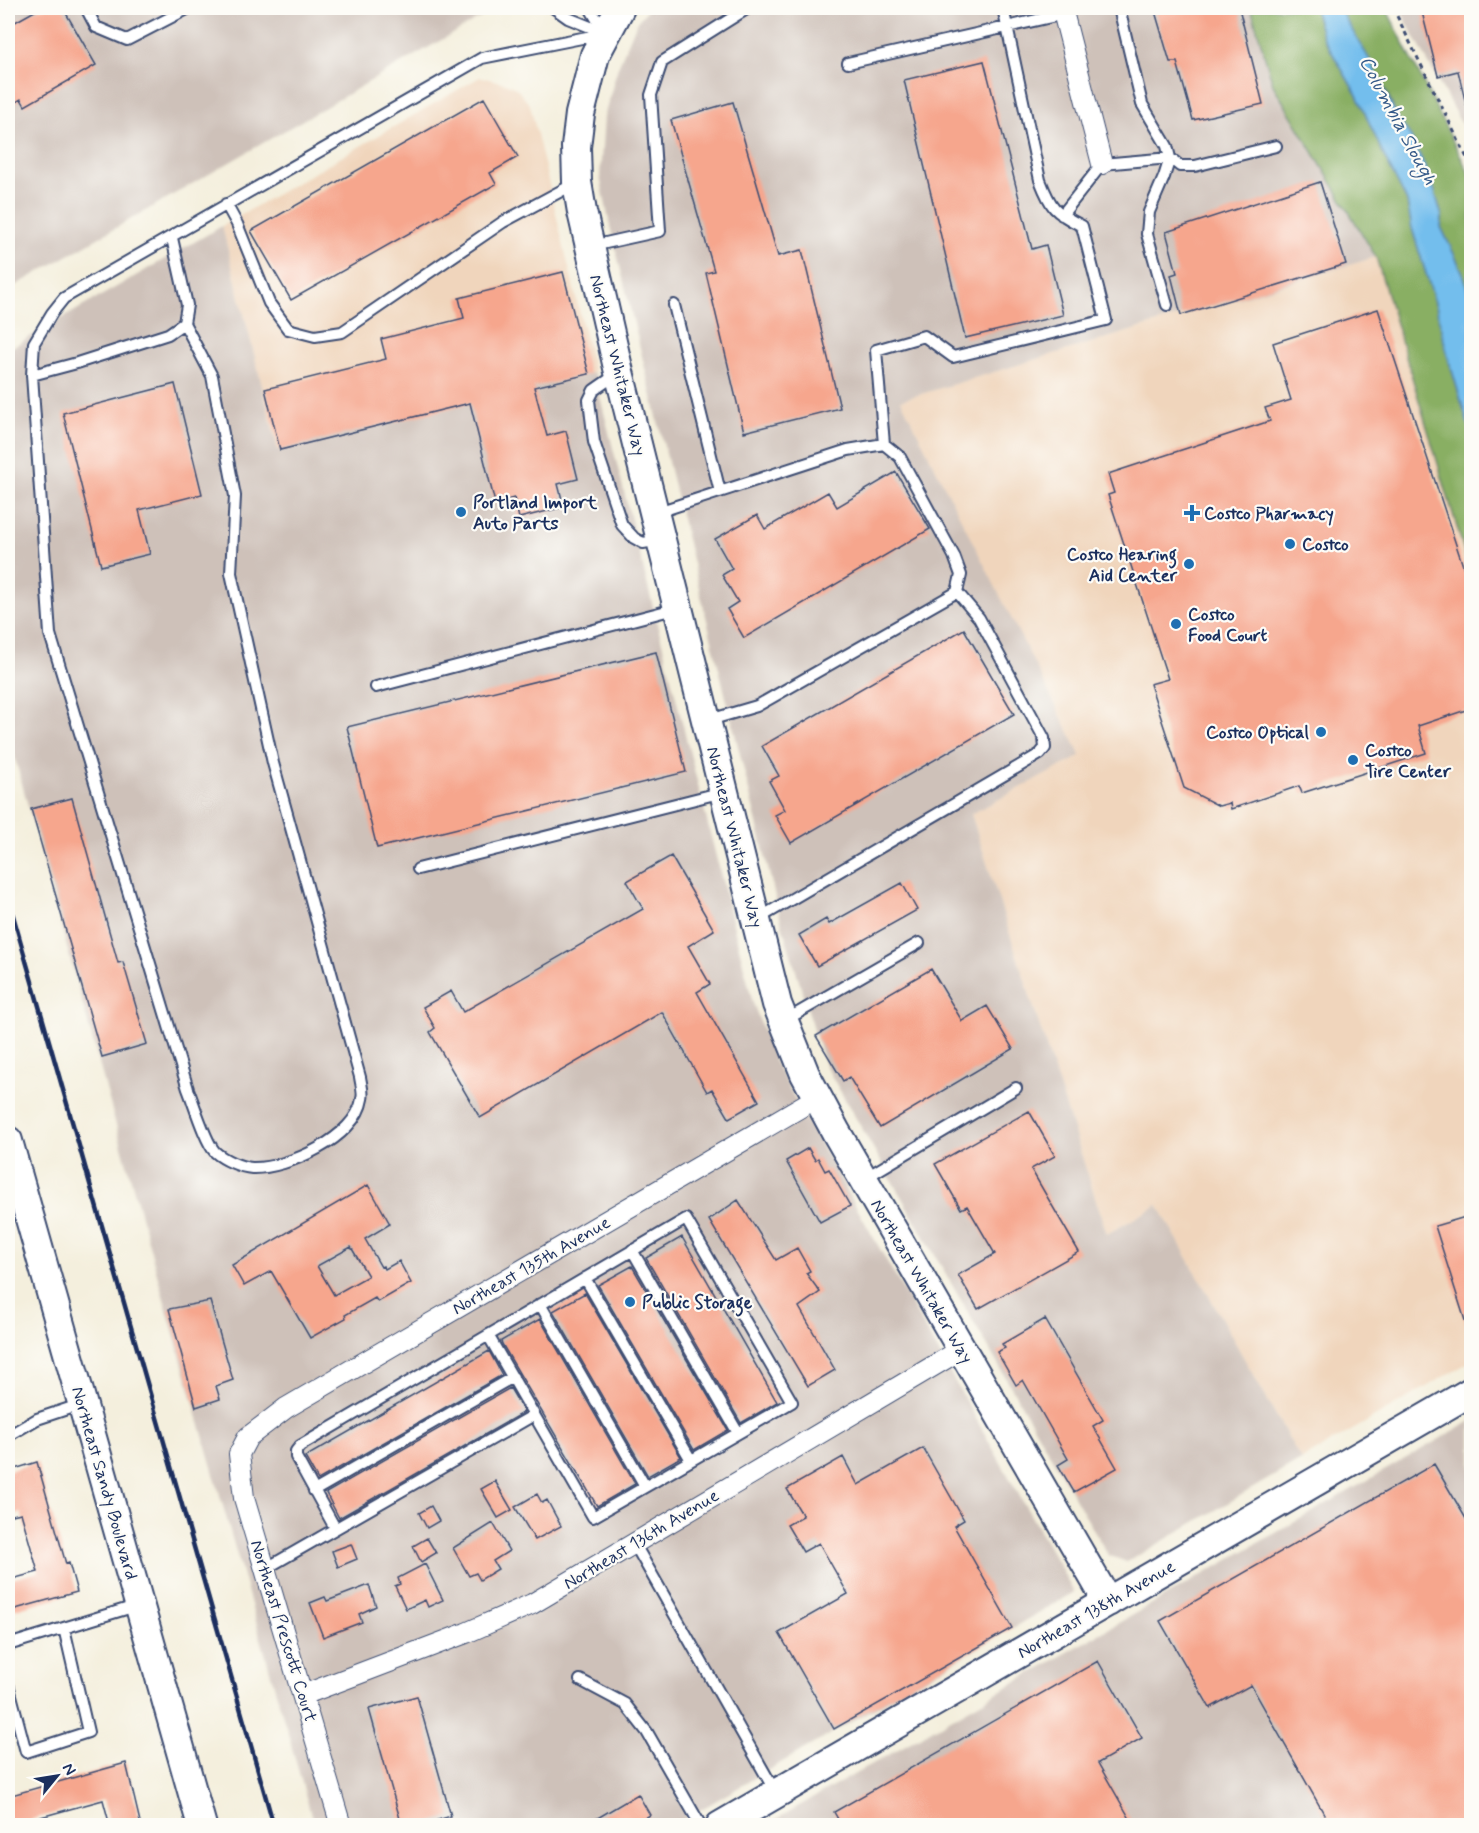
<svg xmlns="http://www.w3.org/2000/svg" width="1479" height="1833" font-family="Mynerve,sans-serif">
<rect width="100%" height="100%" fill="#fdfcf7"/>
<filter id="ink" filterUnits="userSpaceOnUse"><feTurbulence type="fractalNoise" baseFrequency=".0167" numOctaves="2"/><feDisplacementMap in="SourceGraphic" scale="12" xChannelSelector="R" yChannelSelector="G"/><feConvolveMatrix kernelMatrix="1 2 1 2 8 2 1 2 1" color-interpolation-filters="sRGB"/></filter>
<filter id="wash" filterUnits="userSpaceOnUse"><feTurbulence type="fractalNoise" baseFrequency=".008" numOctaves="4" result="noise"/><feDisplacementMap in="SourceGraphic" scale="24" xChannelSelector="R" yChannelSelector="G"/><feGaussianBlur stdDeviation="1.35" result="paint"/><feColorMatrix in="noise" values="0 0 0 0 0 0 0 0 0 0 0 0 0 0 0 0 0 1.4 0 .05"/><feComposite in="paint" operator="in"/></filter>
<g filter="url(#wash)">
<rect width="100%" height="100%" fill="#f4efdd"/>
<!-- built -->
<path fill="#f0d5bc" d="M480,77L505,83L516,88L530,105L594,373L278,450L222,226Z
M1376,257L1471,574V1361L1301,1460L1158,1205L1107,1234L971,814L1080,756L901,400Z"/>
<!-- industrial -->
<path fill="#cec1b9" d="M8,8H497L8,290Z
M649,8H1251L1273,85L1376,257L901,400L1081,756L971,814L1107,1234L1158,1205L1301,1460L1127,1562L1108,1555L824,1063L782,925L610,226L600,176L604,117L618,67L637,22Z
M1399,8H1471V142Z
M222,226L278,450L594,373L753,1003L776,1065L1074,1592L674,1825H314L164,1299L8,733V353L9,349Z
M1471,1421V1825H766Z"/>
<!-- forest -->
<path fill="#89af64" stroke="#526f61" stroke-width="1.5" d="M1251,8H1314L1323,37L1357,95L1385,158L1407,201L1412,228L1437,309L1448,357L1471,434V574L1376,257L1273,85Z
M1339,8H1386L1471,177V301L1462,271L1441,227L1442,217L1434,189L1421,158L1409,134L1398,119L1387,93Z"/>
<!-- water -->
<path fill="#73beed" stroke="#4776a6" stroke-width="1.5" d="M1314,8H1339L1371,62L1398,119L1409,134L1421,158L1434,189L1442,217L1441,227L1462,271L1471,301V434L1448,357L1437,309L1412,228L1407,201L1385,158L1357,95L1323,37Z"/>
<g id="blocks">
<!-- building -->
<path fill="#f6a68d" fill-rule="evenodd" d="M40,8H63L96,65L25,106L21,99L8,107V26Z
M1154,8H1239L1263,104L1193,120L1177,62H1170Z
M1421,8H1472V104H1466L1458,71L1438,76Z
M984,61L1032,249L1046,245L1063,315L965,338L904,80Z
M484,98L518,157L490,173L496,184L291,300L251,231Z
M733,102L778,256L802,250L840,408L744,432L706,273L714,271L671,120Z
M1320,182L1346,264L1181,315L1171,275L1177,273L1166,232Z
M563,272L589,374L534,387L547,436L566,431L578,479L558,484L564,507L519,518L514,498L495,503L470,403L280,450L265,389L386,359L381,339L464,318L459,298Z
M1378,309L1472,593V708L1418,726L1426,753L1302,793L1299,786L1231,809L1230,803L1219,806L1184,788L1150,684L1168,679L1108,495L1114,493L1108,474L1270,421L1265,408L1291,400L1273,343Z
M175,384L202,494L139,510L150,554L101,566L63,413Z
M896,472L930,529L744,638L727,609L738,602L722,575L732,569L715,539L757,515L765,529L828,492L837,507Z
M964,629L1014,714L791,843L775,815L785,810L769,781L779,776L762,746Z
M656,652L686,772L377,848L347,727Z
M72,798L118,963L123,962L147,1044L102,1057L31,809Z
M671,856L714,930L688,946L710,984L697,992L759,1101L729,1118L712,1089L707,1092L662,1012L480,1118L431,1034L430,1032L435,1028L423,1007L451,991L463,1012L643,909L627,881Z
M902,883L917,910L817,966L799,935L826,919L829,924Z
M931,969L962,1021L987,1006L1013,1049L880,1128L849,1077L843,1081L816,1036Z
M1029,1111L1055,1156L1031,1169L1079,1252L978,1309L958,1275L995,1254L967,1206L961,1209L935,1164Z
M808,1148L815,1160L818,1158L825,1171L829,1169L850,1206L820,1222L786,1161Z
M368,1185L390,1224L365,1239L381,1267L383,1266L385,1269L399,1261L411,1283L378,1302L375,1298L345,1315L346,1318L310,1338L271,1271L244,1286L232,1265ZM351,1247L368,1276L334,1295L317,1266Z
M738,1200L776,1260L797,1248L810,1271L806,1273L820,1292L799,1307L835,1370L808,1386L709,1220Z
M1472,1215V1329L1468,1330L1435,1226Z
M682,1237L777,1402L741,1423L646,1258Z
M632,1266L728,1430L694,1450L598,1285Z
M585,1293L681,1457L648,1476L553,1311Z
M210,1301L233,1380L216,1386L220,1399L196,1407L169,1309Z
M540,1319L635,1484L597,1506L502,1344L501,1341Z
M1045,1319L1103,1420L1093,1426L1117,1468L1074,1492L1058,1465L1068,1459L1023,1380L1016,1385L997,1352L1005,1348L1002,1344Z
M489,1351L502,1375L318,1480L305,1457Z
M510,1388L524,1412L339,1518L326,1493Z
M923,1448L964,1520L954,1526L1012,1628L834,1729L779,1633L848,1594L819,1543L803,1552L787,1525L803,1516L787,1489L843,1457L858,1485Z
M37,1462L66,1564L69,1563L77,1592L8,1611V1580L38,1572L21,1513L8,1516V1471Z
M1434,1464L1472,1529V1826H1331L1251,1685L1210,1708L1160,1621Z
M495,1481L512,1510L498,1518L481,1489Z
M537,1494L542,1503L547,1500L561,1526L535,1540L515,1507Z
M431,1506L439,1521L427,1528L419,1513Z
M493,1523L509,1551L493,1561L498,1569L480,1580L476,1573L469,1576L453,1548Z
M427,1538L436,1553L421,1562L413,1546Z
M351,1544L357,1559L338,1567L332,1551Z
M425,1564L443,1600L428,1607L425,1600L406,1609L395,1586L400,1584L398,1578Z
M369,1585L376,1606L359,1614L362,1622L323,1637L310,1603L325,1597L327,1601Z
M1098,1661L1142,1738L1098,1763L1134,1826H842L834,1812Z
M417,1696L451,1816L419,1826H402L369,1709Z
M126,1763L141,1826H110L103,1800L8,1826V1796Z
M638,1794L650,1815L633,1826H584Z"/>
</g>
</g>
<g filter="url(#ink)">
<use href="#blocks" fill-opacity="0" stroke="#3c4c71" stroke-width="1.5"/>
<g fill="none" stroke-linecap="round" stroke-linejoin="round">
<defs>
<path id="lane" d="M86,8L96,27L127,40L189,8
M554,8L568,18L605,33
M590,8L603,30
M848,63L1064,14
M226,204L237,224L269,303L288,329L315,336L342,332L503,222L574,184
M1062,215L1102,164L1170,158L1167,146L1142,104L1119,8
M592,246L660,231L651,95L662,62L748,8
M674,305L720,492
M1167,305L1147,234L1149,212L1164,177L1170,158L1180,166H1195L1276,146
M184,323L212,376L235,496L231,573L273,763L360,1077C361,1084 364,1093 362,1099C356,1138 287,1169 252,1168C240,1167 224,1160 215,1152C205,1141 194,1104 188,1089L50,634L32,375L34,343L52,313L64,298L482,58L602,34
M617,374L594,390L589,400L594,442L622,525L634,538L643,543L661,540
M32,375L77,363L168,334L184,323L187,305L172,238
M884,444L876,350L924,336L953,357L1106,320L1082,226C1054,212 1051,208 1040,180L1003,8
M655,513L848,450L884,444L900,457L954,556L961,575L957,592
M376,687L678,608
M706,721L757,706L957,592L979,618L1044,738L1045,748L1040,754L756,920
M418,869L723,792
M784,1021L919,943
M865,1178L1016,1088
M632,1250L738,1433
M585,1278L691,1460
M540,1304L645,1486
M8,1436L37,1419L82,1404
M314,1491L513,1377
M335,1528L296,1457V1451L300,1446L686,1219L792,1402L593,1517L488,1335
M634,1543L776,1793
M265,1569L534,1415
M8,1645L139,1605
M580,1680L625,1704L647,1732L701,1826
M8,1684L26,1752L88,1732L64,1628"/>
<path id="street" d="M1062,8L1102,164
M303,1695L466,1633L532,1604L962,1349
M341,1826L244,1498L239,1454L248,1437L286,1408L818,1097"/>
<path id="secondary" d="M620,8L595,55L580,114L576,147L577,182L582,212L619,372L777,1004L805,1074L836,1132L1108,1602
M8,1141L202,1826
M720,1826L1472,1391"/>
</defs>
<!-- lane casing -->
<use href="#lane" stroke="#3c4c71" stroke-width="14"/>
<!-- street casing -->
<use href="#street" stroke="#3c4c71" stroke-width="22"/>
<!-- secondary casing -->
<use href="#secondary" stroke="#3c4c71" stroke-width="32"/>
<!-- path -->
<path stroke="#3c4c71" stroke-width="3" stroke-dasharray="4.5 4.5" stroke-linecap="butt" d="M1393,8L1472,168"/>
<!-- lane -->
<use href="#lane" stroke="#fff" stroke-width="10"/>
<!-- street -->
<use href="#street" stroke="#fff" stroke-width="20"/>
<!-- secondary -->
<use href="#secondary" stroke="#fff" stroke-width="28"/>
<!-- rail -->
<path stroke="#1b2f5e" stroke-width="4.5" d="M8,898L274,1826"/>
</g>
</g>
<!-- markers -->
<g fill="#1f6fb2" stroke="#fdfcf7" stroke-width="2">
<circle cx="461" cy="512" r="6"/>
<path d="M1189 504h6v6h6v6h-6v6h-6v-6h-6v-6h6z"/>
<circle cx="1290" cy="544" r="6"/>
<circle cx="1189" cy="564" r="6"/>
<circle cx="1176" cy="624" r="6"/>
<circle cx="1321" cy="732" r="6"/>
<circle cx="1353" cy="760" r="6"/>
<circle cx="630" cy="1302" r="6"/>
</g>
<g text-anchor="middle" stroke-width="4.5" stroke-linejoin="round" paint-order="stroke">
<!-- street labels -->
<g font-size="18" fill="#1b2f5e" stroke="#fdfcf7">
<text transform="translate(618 365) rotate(76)" y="6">Northeast Whitaker Way</text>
<text transform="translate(735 837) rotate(76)" y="6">Northeast Whitaker Way</text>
<text transform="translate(531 1265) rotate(-30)" y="6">Northeast 135th Avenue</text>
<text transform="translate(922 1281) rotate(60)" y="6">Northeast Whitaker Way</text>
<text transform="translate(105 1483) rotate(74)" y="6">Northeast Sandy Boulevard</text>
<text transform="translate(641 1539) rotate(-31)" y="6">Northeast 136th Avenue</text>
<text transform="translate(1096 1609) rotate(-30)" y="6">Northeast 138th Avenue</text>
<text transform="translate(284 1631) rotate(73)" y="6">Northeast Prescott Court</text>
</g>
<!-- poi labels -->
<g font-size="18" font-weight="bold" fill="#1b2f5e" stroke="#fdfcf7" text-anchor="start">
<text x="473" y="508">Portland Import<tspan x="473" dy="21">Auto Parts</tspan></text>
<text x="1204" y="519">Costco Pharmacy</text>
<text x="1302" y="550">Costco</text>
<text x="1177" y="560" text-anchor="end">Costco Hearing<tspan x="1177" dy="21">Aid Center</tspan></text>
<text x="1188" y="620">Costco<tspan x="1188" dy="21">Food Court</tspan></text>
<text x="1309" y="738" text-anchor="end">Costco Optical</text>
<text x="1365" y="756">Costco<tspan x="1365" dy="21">Tire Center</tspan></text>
<text x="642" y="1308">Public Storage</text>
</g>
<!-- water labels -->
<g font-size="20" font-style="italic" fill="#355a89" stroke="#fdfcf7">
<text transform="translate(1399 120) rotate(62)" y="7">Columbia Slough</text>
</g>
</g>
<!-- margin -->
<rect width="1479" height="1833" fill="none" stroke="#fdfcf7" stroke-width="30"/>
<!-- north arrow -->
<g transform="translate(57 1776) rotate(60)" stroke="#fdfcf7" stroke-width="4.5" paint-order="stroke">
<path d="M0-4.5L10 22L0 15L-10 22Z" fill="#1b2f5e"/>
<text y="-9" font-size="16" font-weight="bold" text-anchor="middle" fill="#1b2f5e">N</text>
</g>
</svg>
